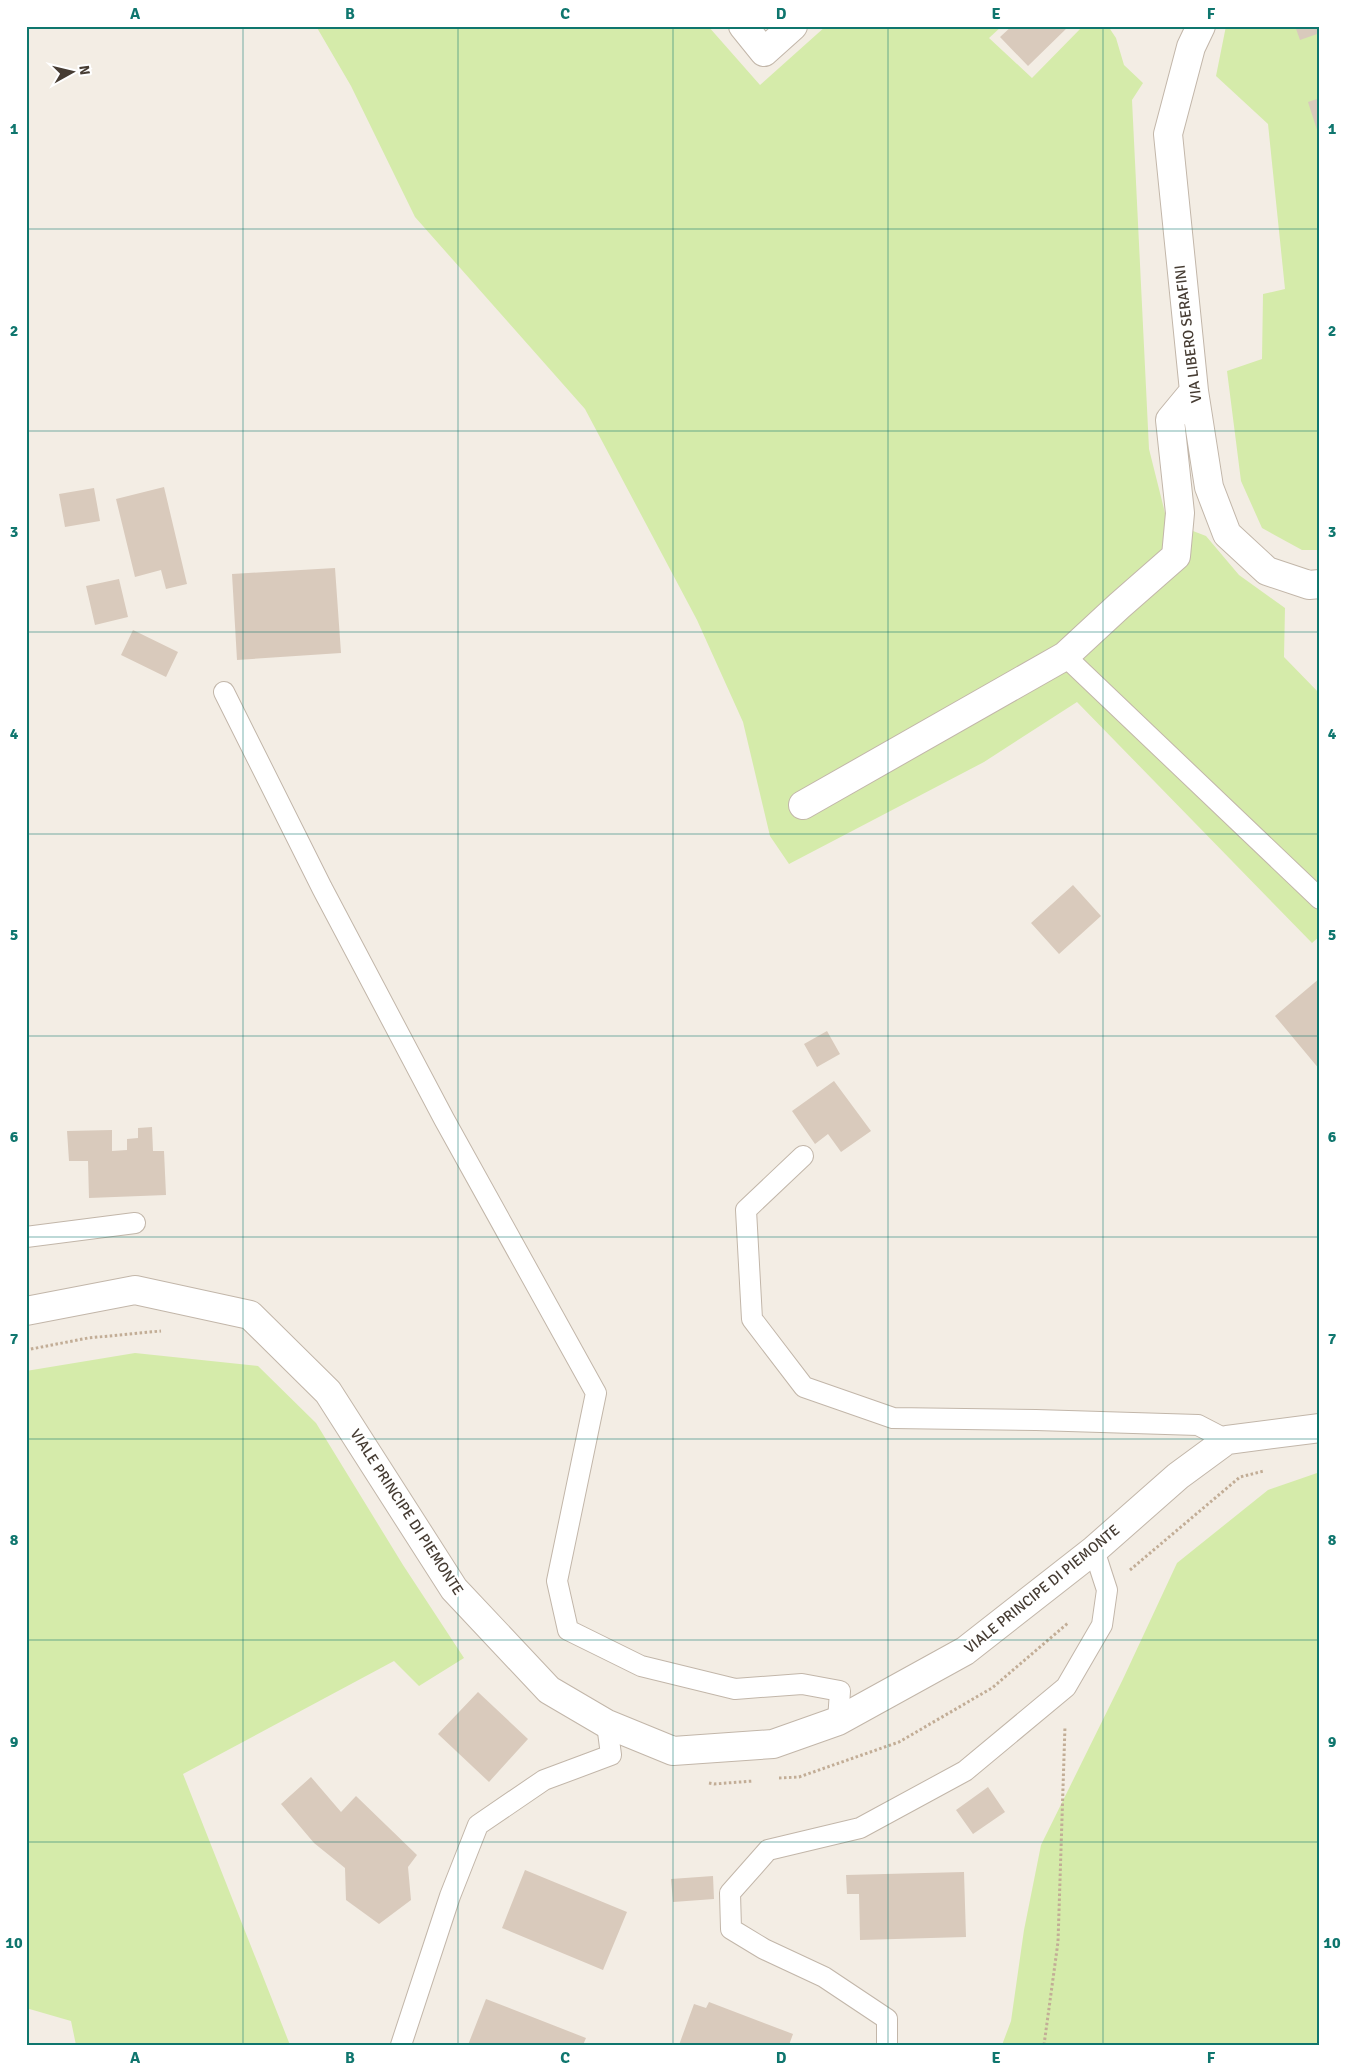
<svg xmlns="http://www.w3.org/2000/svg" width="1346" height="2071" font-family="Signika,sans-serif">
<rect width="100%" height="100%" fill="#f3ede4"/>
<!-- green -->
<path fill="#d5ebaa" d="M316,26H708L760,85L826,26H1002L989,38L1032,78L1083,26H1108L1116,38L1124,65L1143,83L1132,100L1149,449L1167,521L1206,536L1239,575L1285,608L1284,657L1320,694V936L1312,943L1077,702L984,762L789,864L770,836L743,722L697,620L585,409L415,217L351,86Z
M1226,26H1320V550H1302L1262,528L1241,481L1227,371L1262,359L1263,294L1285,289L1268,124L1216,76Z
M135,1353L258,1366L316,1423L403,1565L464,1658L419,1686L394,1661L183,1774L290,2045H76L71,2021L26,2008V1371Z
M1320,1472V2045H1002L1011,2021L1024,1930L1041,1845L1123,1679L1177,1563L1268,1490Z"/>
<!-- building -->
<path fill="#d9cabc" d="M1012,26H1069L1028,66L1000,37Z
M1295,26H1320V33L1300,40Z
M1320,98V136H1319L1308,102Z
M164,487L187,584L166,589L161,570L135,577L116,499Z
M94,488L100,521L65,527L59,494Z
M335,568L341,653L237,660L232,574Z
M119,579L128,617L95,625L86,586Z
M133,630L178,652L166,677L121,655Z
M1073,885L1101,916L1059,954L1031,923Z
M1320,978V1070L1275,1016Z
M827,1031L840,1054L817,1067L804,1044Z
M834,1081L871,1131L841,1152L828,1134L815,1144L792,1111Z
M152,1127L153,1151H164L166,1195L89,1198L88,1161H69L67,1131L112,1130V1151L127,1150V1139L138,1138V1128Z
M478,1692L528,1739L489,1782L438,1734Z
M311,1777L341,1812L356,1796L417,1855L408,1867L411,1900L379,1924L346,1900L345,1868L314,1843L281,1804Z
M988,1787L1005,1812L973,1834L956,1810Z
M525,1870L627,1912L603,1970L502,1928Z
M964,1872L966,1937L860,1940L859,1894H847L846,1875Z
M713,1876L714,1899L673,1902L671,1879Z
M486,1999L586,2038L583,2045H468Z
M709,2002L793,2034L789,2045H679L694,2004L706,2008Z"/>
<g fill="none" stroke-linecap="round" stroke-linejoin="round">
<defs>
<path id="service" d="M1065,656L1320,899
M224,692L322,888L444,1119L596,1393L557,1581L568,1630L641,1666L735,1689L802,1684L840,1691L838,1721
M803,1156L746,1210L752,1319L804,1387L893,1418L1036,1420L1198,1425L1227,1440
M26,1237L135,1223
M401,2045L450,1896L478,1825L544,1780L611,1755L607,1724
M887,2045V2019L824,1977L764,1949L731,1929L730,1893L768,1850L860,1828L965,1771L1066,1687L1102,1625L1107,1590L1094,1550"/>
<path id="minor" d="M743,26L764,52L793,26
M1201,26L1191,47L1168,134L1194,391L1209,487L1227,534L1267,571L1309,585L1320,584
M803,805L1065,656L1119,606L1176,556L1180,513L1170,420L1194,391"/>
<path id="tertiary" d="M26,1311L135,1290L250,1315L328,1392L454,1589L549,1690L607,1724L673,1751L773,1744L838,1721L965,1651L1094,1550L1178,1476L1227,1440L1320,1428"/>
</defs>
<!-- service casing -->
<use href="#service" stroke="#c2b6a9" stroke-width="22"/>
<!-- minor casing -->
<use href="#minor" stroke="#c2b6a9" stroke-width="30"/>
<!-- tertiary casing -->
<use href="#tertiary" stroke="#c2b6a9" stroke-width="30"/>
<!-- path -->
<path stroke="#c2ad96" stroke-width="3" stroke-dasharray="2.5 2.5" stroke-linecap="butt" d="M26,1350L88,1338L161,1331
M1130,1570L1240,1477L1264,1471
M779,1778L799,1777L899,1742L992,1688L1068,1623
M709,1783L714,1784L753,1781
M1044,2045L1058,1942L1065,1726"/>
<!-- service -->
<use href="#service" stroke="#fff" stroke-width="20"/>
<!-- minor -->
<use href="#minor" stroke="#fff" stroke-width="28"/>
<!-- tertiary -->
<use href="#tertiary" stroke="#fff" stroke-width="28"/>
</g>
<!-- grid -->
<path fill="none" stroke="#0f766e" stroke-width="1" stroke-opacity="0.55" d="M243,26V2045M458,26V2045M673,26V2045M888,26V2045M1103,26V2045M26,229H1320M26,431H1320M26,632H1320M26,834H1320M26,1036H1320M26,1237H1320M26,1439H1320M26,1640H1320M26,1842H1320"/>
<g text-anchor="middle" stroke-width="5" stroke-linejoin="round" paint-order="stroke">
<!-- street labels -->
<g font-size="15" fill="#463c33" stroke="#fff">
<text transform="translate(1188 334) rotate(-97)" y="5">VIA LIBERO SERAFINI</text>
<text transform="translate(407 1512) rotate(57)" y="5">VIALE PRINCIPE DI PIEMONTE</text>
<text transform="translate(1042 1589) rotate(-39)" y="5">VIALE PRINCIPE DI PIEMONTE</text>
</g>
</g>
<!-- border -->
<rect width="1346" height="2071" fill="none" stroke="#ffffff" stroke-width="55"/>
<!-- north arrow -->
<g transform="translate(72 72) rotate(82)" stroke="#ffffff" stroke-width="4" paint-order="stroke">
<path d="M0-4L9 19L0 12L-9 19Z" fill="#463c33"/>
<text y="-8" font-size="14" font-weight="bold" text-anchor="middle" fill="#463c33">N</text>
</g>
<rect x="28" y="28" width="1290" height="2016" fill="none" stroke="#0f766e" stroke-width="2"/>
<g font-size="16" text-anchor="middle" font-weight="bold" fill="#0f766e">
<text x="135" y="19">A</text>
<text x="350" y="19">B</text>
<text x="565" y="19">C</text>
<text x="781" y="19">D</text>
<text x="996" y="19">E</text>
<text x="1211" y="19">F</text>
<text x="14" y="134">1</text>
<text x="1332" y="134">1</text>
<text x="14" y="336">2</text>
<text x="1332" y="336">2</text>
<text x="14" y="537">3</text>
<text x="1332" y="537">3</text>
<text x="14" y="739">4</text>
<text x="1332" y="739">4</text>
<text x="14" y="940">5</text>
<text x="1332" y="940">5</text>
<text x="14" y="1142">6</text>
<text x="1332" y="1142">6</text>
<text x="14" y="1344">7</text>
<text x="1332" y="1344">7</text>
<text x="14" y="1545">8</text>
<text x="1332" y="1545">8</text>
<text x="14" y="1747">9</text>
<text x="1332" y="1747">9</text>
<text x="14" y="1948">10</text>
<text x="1332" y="1948">10</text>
<text x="135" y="2063">A</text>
<text x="350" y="2063">B</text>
<text x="565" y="2063">C</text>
<text x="781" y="2063">D</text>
<text x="996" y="2063">E</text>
<text x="1211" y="2063">F</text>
</g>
</svg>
